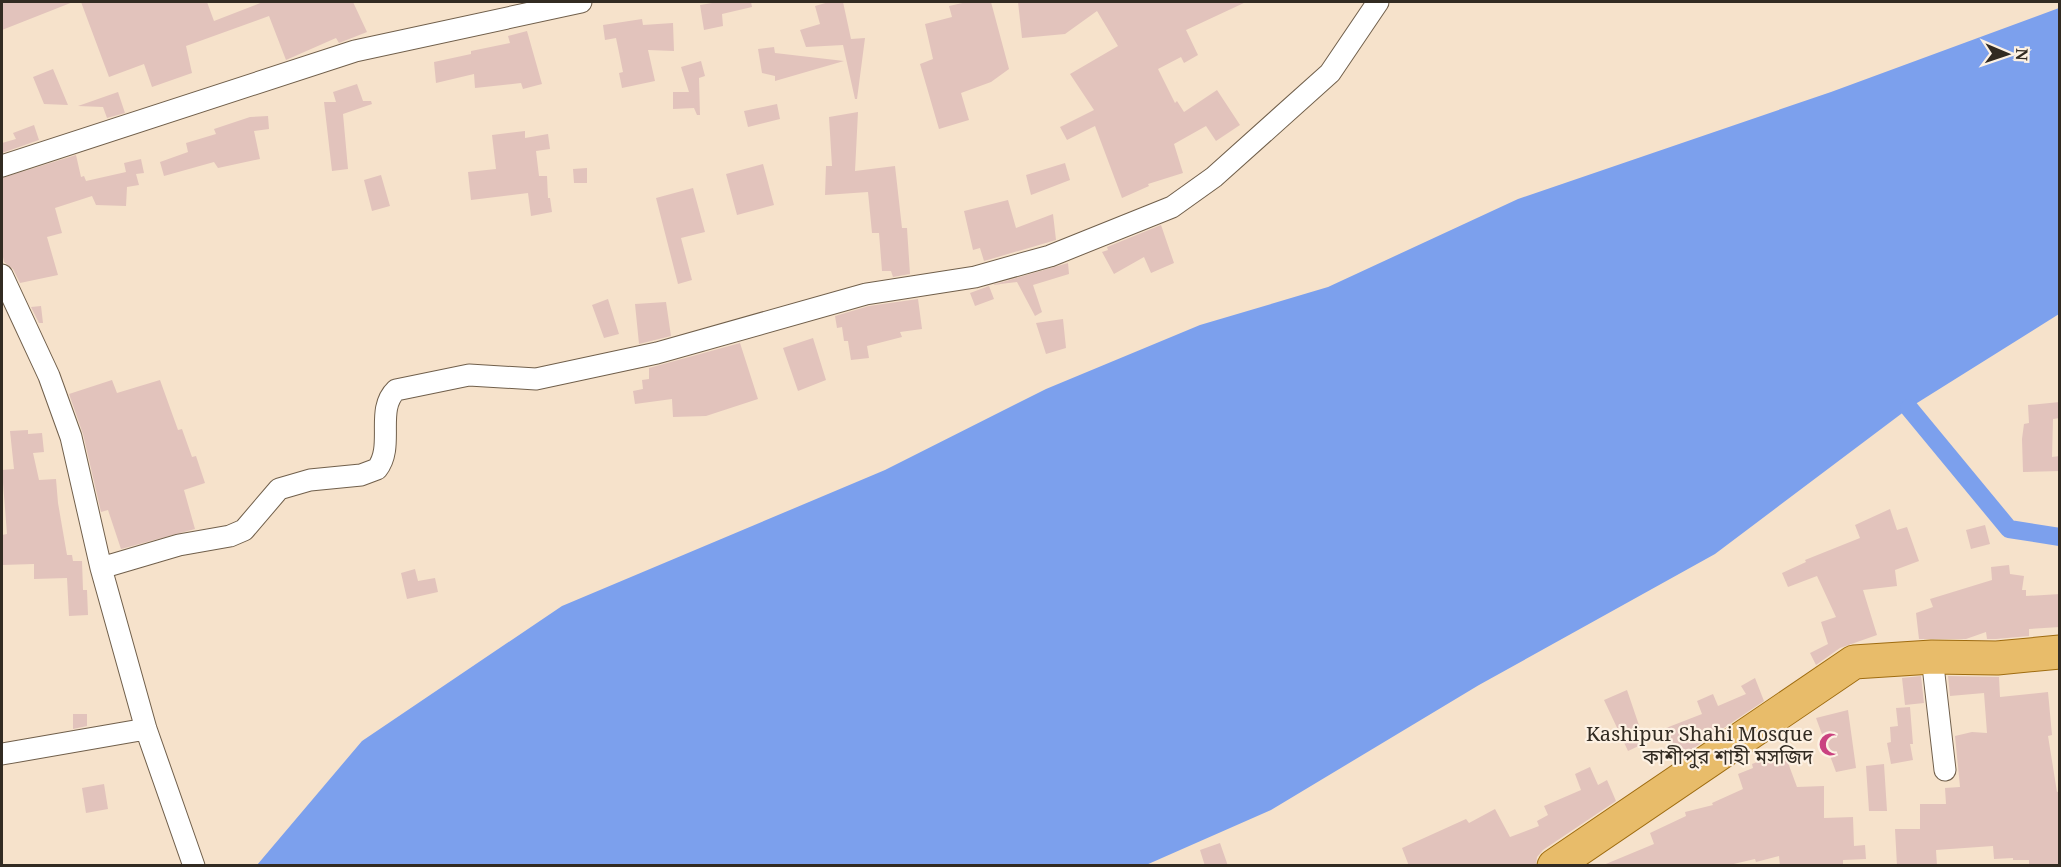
<svg xmlns="http://www.w3.org/2000/svg" width="2061" height="867" font-family="'Noto Serif','Noto Sans Bengali',serif">
<rect width="100%" height="100%" fill="#f6e2cb"/>
<!-- water -->
<path fill="#7ca0ed" d="M2059,8V314L1909,408L1715,554L1479,685L1271,810L1146,865H257L362,741L562,606L885,470L1046,389L1200,325L1328,287L1518,199L1831,92Z"/>
<g fill="none" stroke-linecap="round" stroke-linejoin="round">
<!-- canal -->
<path stroke="#7ca0ed" stroke-width="18" d="M1909,408L2009,529L2060,537"/>
</g>
<!-- building -->
<path fill="#e2c3bc" d="M2,2H73L2,30Z
M81,2H207L214,21L263,2H353L367,32L339,43L336,38L286,60L269,16L186,46L192,73L152,87L144,64L109,77Z
M718,2H751L752,7L722,14L723,26L704,30L700,5Z
M829,2H843L851,39L865,38L857,99H855L843,45L806,47L800,30L820,24L815,6Z
M967,2H991L1009,69L991,82L961,93L969,120L939,129L920,64L933,59L925,24L952,17L949,6Z
M1018,2H1246L1186,30L1198,55L1184,63L1181,57L1158,69L1175,103L1177,101L1184,112L1217,90L1240,125L1216,141L1206,126L1174,144L1183,173L1148,184L1149,186L1122,198L1095,126L1067,140L1060,127L1094,110L1070,74L1118,46L1097,11L1065,34L1022,38Z
M642,19L643,25L673,23L674,51L648,50L655,81L622,88L619,73L623,72L616,38L605,40L603,25Z
M527,31L542,84L523,89L521,83L475,88L474,74L436,83L434,62L471,54V51L510,43L508,36Z
M774,47L775,53L844,61L775,81V76L762,73L758,49Z
M701,61L705,76L699,78L700,115H697L694,108L673,109V92H689L681,67Z
M53,69L68,105L44,104L33,77Z
M357,84L363,101H371L372,104L343,114L348,169L332,171L324,102H336L333,92Z
M118,92L125,113L107,118L103,107L78,106Z
M777,104L780,119L748,127L744,111Z
M858,112L855,171L895,166L902,228H907L910,274L893,277L891,271H882L879,233H872L868,192L825,195L826,166H832L829,117Z
M268,116L269,129L254,131L260,159L218,168L214,162L164,176L160,162L188,152L186,143L216,134L214,129L250,117Z
M34,125L39,140L2,153V143L16,139L13,133Z
M525,131V138L548,134L550,149L536,151L539,176H547L548,198H550L552,212L531,216L528,193L471,200L468,172L496,169L492,135Z
M76,155L81,177L84,176L86,181L126,172L124,163L141,159L144,173L136,174L139,185L127,187L126,206L96,205L92,196L55,208L62,233L47,237L58,275L20,283L13,269L4,262L2,252V178Z
M1065,163L1070,180L1031,195L1026,175Z
M763,164L774,205L737,215L726,174Z
M587,168V183H574L573,169Z
M381,175L390,206L372,211L364,180Z
M693,188L705,232L681,238L692,280L678,284L656,198Z
M1008,200L1016,228L1053,214L1056,240L984,261L980,248L973,250L964,211Z
M1161,225L1174,263L1151,273L1144,257L1114,274L1102,252L1108,250L1107,247Z
M1068,263L1069,274L1033,285L1042,312L1035,316L1017,282L992,285Z
M989,286L994,299L975,306L970,293Z
M608,299L619,334L604,338L592,305Z
M918,299L922,329L900,332L902,337L867,346L869,358L851,360L848,341H844L842,327L837,328L835,316L869,306Z
M666,302L671,336L639,344L635,304Z
M41,306L43,323H39L31,307Z
M1063,319L1066,348L1046,354L1036,323Z
M813,338L826,380L798,391L783,348Z
M740,343L758,399L706,416L673,417L672,399L635,404L633,391L643,389L642,380L649,379V368Z
M112,380L117,393L160,380L178,430L182,429L192,457L196,456L205,483L184,490L195,529L121,549L108,510L101,512L83,434L69,394Z
M2060,402V418L2053,419L2052,457L2060,456V471L2023,472L2022,439L2024,424L2029,423L2028,405Z
M28,430V434L42,433L44,452L33,453L39,480L56,479L58,503L67,555H72L73,561H82L83,590H87L88,615L69,616L67,578L34,579V564L2,565V535L7,534L2,470L14,469L10,431Z
M1890,509L1897,530L1907,527L1919,561L1895,570L1897,586L1863,590L1877,635L1840,648L1816,665L1810,653L1828,644L1821,622L1836,617L1817,576L1788,587L1782,573L1806,562L1805,560L1860,538L1855,525Z
M1985,525L1990,544L1971,549L1966,530Z
M2009,565L2010,574L2024,576L2022,590H2026V596L2060,594V627L2029,629V636L1996,639H1987L1986,632L1966,639H1919L1916,613L1933,607L1930,599L1992,580L1991,567Z
M415,569L418,581L435,578L438,592L407,599L401,573Z
M1921,676L1924,703L1905,705L1902,678Z
M1948,676L1999,677L2000,697L2048,692L2052,735L2048,736L2057,792L2060,791V866H2029V860H2013V858L1994,859L1993,846L1936,850L1937,866H1897L1895,829H1920V804H1946L1945,788L1960,787L1955,736L1972,732L1987,733L1984,693L1950,696Z
M1755,678L1764,701L1679,758L1666,728L1702,714L1697,701L1713,694L1718,706L1746,694L1741,686Z
M1627,690L1645,743L1628,751L1604,700Z
M1910,707L1913,744H1910L1913,760L1891,764L1887,743L1891,742L1890,727L1898,726L1896,708Z
M1848,710L1856,768L1836,772L1816,718Z
M73,714H87V726L73,729Z
M1784,752L1797,787L1824,786V818L1853,817L1854,846L1865,845L1866,859L1843,860V866H1780L1779,856L1756,862L1755,859L1725,866H1601L1654,844L1650,833L1686,816L1685,812L1713,805L1712,803L1743,789L1738,774L1753,768L1752,764Z
M1884,764L1887,811H1869L1866,766Z
M1590,767L1598,785L1607,780L1616,801L1543,850L1537,857L1536,866H1409L1402,848L1466,819L1469,823L1495,809L1510,837L1539,826L1537,821L1548,815L1544,806L1581,790L1575,774Z
M104,784L108,809L86,813L82,788Z
M1220,843L1228,866H1205L1200,850Z"/>
<g fill="none" stroke-linecap="round" stroke-linejoin="round">
<defs>
<path id="street" d="M2,166L355,51L581,2
M2,275L49,376L71,437L101,568L179,545L230,536L244,530L279,489L310,480L361,475L377,469C395,446 375,410 396,390L469,375L536,379L657,353L866,294L975,277L1050,256L1172,207L1214,177L1330,73L1378,2
M101,568L146,729L194,866
M1932,657L1945,770
M2,754L146,729"/>
<path id="primary" d="M1554,866L1854,662L1932,657L1997,658L2060,652"/>
</defs>
<!-- street casing -->
<use href="#street" stroke="#705f4b" stroke-width="23"/>
<!-- primary casing -->
<use href="#primary" stroke="#9f6c10" stroke-width="35"/>
<!-- street -->
<use href="#street" stroke="#fff" stroke-width="21"/>
<!-- primary -->
<use href="#primary" stroke="#e8bc6a" stroke-width="33"/>
</g>
<!-- icons -->
<defs>
<symbol id="mosque-bare" viewBox="-9 -9 18 18"><path d="M3.5-4.9A6 6 0 1 0 3.5 4.9A5 5 0 1 1 3.5-4.9Z" fill="#ca4280" stroke="#fdf1e3" stroke-width="2.5" paint-order="stroke"/></symbol>
</defs>
<g fill-rule="evenodd">
<use href="#mosque-bare" x="1814" y="728" width="33" height="33"/>
</g>
<g text-anchor="middle" stroke-width="4.5" stroke-linejoin="round" paint-order="stroke">
<!-- poi labels -->
<g font-size="20" fill="#322b22" stroke="#fdf1e3" text-anchor="end">
<text x="1813" y="741">Kashipur Shahi Mosque<tspan x="1813" dy="23">কাশীপুর শাহী মসজিদ</tspan></text>
</g>
</g>
<!-- border -->
<rect width="2061" height="867" fill="none" stroke="#322b22" stroke-width="6"/>
<!-- north arrow -->
<g transform="translate(2007 54) rotate(92)" stroke="#fdf1e3" stroke-width="4.5" paint-order="stroke">
<path d="M0-4.5L10 22L0 15L-10 22Z" fill="#322b22"/>
<text y="-9" font-size="16" font-weight="bold" text-anchor="middle" fill="#322b22">N</text>
</g>
</svg>
